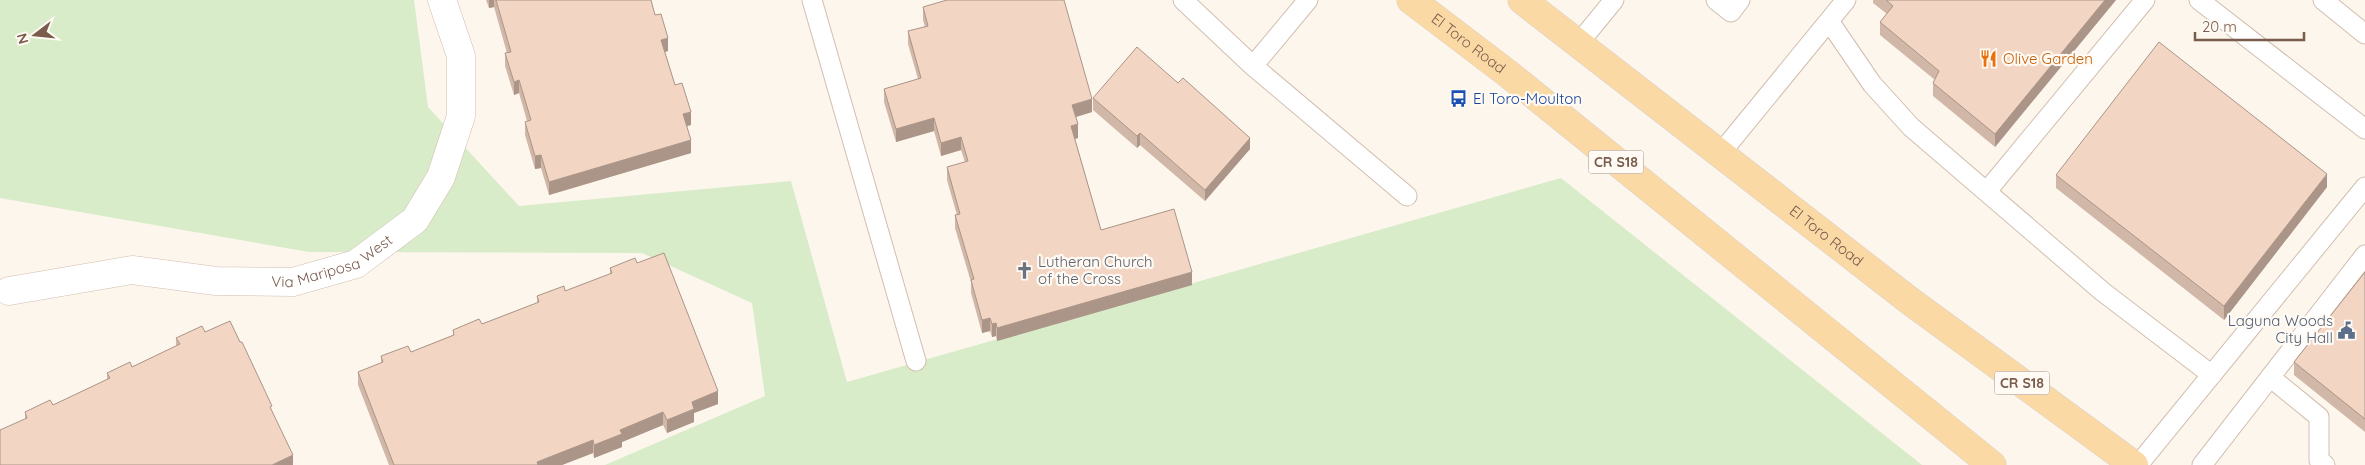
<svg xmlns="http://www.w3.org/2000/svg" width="2365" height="465" font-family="Quicksand,sans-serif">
<rect width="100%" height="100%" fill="#fdf6ec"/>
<!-- green -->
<path fill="#d8ecc9" d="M0,0H414L428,107L519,206L791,181L847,382L1561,178L1922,465H605L765,396L752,303L642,253L309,252L0,198Z"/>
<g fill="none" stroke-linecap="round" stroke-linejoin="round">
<defs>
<path id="lane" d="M812,0L916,361
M1183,0L1253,66L1407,196
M1716,0L1731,12L1740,0
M2199,0L2365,129
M2323,0L2365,34
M1829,21L1872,84L1911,127L2103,292L2212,375
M1578,44L1614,0
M1253,66L1308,0
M1720,154L1846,0
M1987,191L2145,0
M2270,377L2319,417V460L2325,465
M2138,465L2365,187
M2202,465L2365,255"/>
<g id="street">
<path id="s1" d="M9,291L132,270L216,281L293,282L356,264L415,220L441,177L461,116V56L442,0"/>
</g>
<g id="primary">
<path id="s2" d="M1411,0L1507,73L1992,465"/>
<path id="s3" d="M1522,0L1910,301L2134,465"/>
</g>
</defs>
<!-- lane casing -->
<use href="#lane" stroke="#d1beb0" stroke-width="21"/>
<!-- street casing -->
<use href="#street" stroke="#d1beb0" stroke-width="29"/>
<!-- primary casing -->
<use href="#primary" stroke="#dad1cd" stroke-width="29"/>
<!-- lane -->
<use href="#lane" stroke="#fff" stroke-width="19"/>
<!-- street -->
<use href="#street" stroke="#fff" stroke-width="28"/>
<!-- primary -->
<use href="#primary" stroke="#fbd9a5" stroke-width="28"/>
</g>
<!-- wall -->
<path fill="#d1b7a8" d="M486,0H651L655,15L668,51L665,52L675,85L691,125L687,126L691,153L549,195L541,168L535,169L525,135V122L527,121L519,93L514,95L505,66V53H507L494,7L489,8Z
M1873,0H2116L1995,147L1933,96V83L1935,80L1880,35V22L1887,14L1873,3Z
M923,7L1092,112L1076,117L1078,138L1075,139L1101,230L1192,285L997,341L996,336L992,337L990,331L982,333L971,293V282L955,228V215H957L947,180V167L965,162L961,150L941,156L934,131L896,142L884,102V89L918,79L908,44V31L925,27L923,20Z
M1093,98L1250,149L1205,201L1140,145L1137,148L1093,110Z
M2056,175L2327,187L2224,320L2056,188Z
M637,263L718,404L694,413V422L667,433L663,425L622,442V447L594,458L593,453L562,465H389L358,385V372L381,363V356L411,352L453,335V330L482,324L537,303V296L565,291L610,274V268Z
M2365,272V432L2294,375V362Z
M205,332L272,412L293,465L25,419V412L53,405L107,380V373L132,367L176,346V338Z"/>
<!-- shaded-wall -->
<path fill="#aa9588" d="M489,0H494V7L489,8Z
M2105,0H2116L1995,147V134Z
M668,38V51L661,53V40Z
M519,80V93L514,95V82Z
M1092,99V112L1072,118V105Z
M691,112V125L683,127V114Z
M934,118V131L896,142V129Z
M1078,124V138L1071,140V126Z
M1140,133V145L1137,148V136Z
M961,137V150L941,156V143Z
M1250,138V149L1205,201V190Z
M691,140V153L549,195V182Z
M541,155V168L535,169V156Z
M2327,174V187L2224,320V306Z
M1192,272V285L997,341V328Z
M990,318V331L982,333V320Z
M996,323V336L992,337V324Z
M718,391V404L694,413V422L667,433V420L692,402Z
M663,412V425L622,442V447L594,458V445L620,430Z
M593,440V453L562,465H537V462Z
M293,455V465H272Z"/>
<!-- building -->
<path fill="#f3d5c3" stroke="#aa9588" d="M496,0H651L655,15L661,14L668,38L661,40L675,85L682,83L691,112L683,114L691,140L549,182L541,155L535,156L525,122L531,120L519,80L514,82L505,53L511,52Z
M947,0H1064L1092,99L1072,105L1078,124L1071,126L1101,230L1174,209L1192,272L997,328L996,323L992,324L990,318L982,320L971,280L974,279L955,215L960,214L947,167L968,161L961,137L941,143L934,118L896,129L884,89L921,78L908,31L928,26L923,7Z
M1886,0H2105L1995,134L1933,83L1939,71L1880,22L1893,6Z
M2159,42L2327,174L2224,306L2056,175Z
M1137,47L1178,83L1183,78L1250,138L1205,190L1140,133L1137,136L1093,98Z
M664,253L718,391L692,402L694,409L667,420L663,412L620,430L622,434L594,445L593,440L537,462L538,465H394L358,372L383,362L381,356L408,346L411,352L454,335L453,330L479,319L482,324L539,302L537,296L564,286L565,291L612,273L610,268L635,258L637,263Z
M2365,272V419L2294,362Z
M230,321L240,342H242L272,406L270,407L293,455L272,465H0V430L27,418L25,412L50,400L53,405L110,378L107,373L130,362L132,367L180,344L176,338L202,326L205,332Z"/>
<!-- icons -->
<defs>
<symbol id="restaurant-bare" viewBox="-9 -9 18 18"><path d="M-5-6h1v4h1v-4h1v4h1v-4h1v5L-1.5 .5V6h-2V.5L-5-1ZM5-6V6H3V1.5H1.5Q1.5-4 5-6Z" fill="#e8710a" stroke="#fffaf3" stroke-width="2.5" paint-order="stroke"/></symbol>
<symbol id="bus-bare" viewBox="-9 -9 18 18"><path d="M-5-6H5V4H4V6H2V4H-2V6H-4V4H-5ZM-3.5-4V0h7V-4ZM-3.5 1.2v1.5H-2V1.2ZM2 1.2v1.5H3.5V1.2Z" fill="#1a4fb4" stroke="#fffaf3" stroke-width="2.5" paint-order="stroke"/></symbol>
<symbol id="church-bare" viewBox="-9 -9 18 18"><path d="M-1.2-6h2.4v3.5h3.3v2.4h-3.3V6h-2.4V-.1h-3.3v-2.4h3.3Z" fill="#6b7280" stroke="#fffaf3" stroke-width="2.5" paint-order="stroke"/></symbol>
<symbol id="civic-bare" viewBox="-9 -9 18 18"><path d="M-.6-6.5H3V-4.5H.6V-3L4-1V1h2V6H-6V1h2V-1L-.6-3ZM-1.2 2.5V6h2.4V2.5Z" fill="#5c6f8a" stroke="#fffaf3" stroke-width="2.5" paint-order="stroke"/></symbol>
</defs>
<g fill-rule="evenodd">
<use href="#restaurant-bare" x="1976" y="46" width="25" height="25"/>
<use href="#bus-bare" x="1446" y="86" width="25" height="25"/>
<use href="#church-bare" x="1012" y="258" width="25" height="25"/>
<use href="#civic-bare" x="2334" y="318" width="25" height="25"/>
</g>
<g text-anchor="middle" stroke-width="4.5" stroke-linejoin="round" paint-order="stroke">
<!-- shield labels -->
<g fill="#fffaf3" stroke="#a28b7f" stroke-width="1">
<rect x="1588.5" y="150.5" width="55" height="23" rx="4"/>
<rect x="1994.5" y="371.5" width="55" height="23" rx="4"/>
</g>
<g font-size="14" font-weight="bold" fill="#7a5c4d">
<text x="1616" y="167">CR S18</text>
<text x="2022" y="388">CR S18</text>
</g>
<!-- street labels -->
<g font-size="15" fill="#7a5c4d" stroke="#fffaf3">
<text dy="5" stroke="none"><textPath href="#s2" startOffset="72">El Toro Road</textPath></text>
<text dy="5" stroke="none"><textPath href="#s3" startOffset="385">El Toro Road</textPath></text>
<text dy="5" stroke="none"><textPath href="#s1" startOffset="330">Via Mariposa West</textPath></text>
</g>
<!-- food labels -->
<g font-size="15" fill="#c56008" stroke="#fffaf3" text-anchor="start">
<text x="2003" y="64">Olive Garden</text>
</g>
<!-- transit labels -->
<g font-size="15" fill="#164399" stroke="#fffaf3" text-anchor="start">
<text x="1473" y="104">El Toro-Moulton</text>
</g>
<!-- worship labels -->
<g font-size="15" fill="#5b616d" stroke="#fffaf3" text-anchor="start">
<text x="1038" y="267">Lutheran Church<tspan x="1038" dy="17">of the Cross</tspan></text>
</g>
<!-- service labels -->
<g font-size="15" fill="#4e5e75" stroke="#fffaf3" text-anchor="end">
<text x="2333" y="326">Laguna Woods<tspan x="2333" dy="17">City Hall</tspan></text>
</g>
</g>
<!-- north arrow -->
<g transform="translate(35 35) rotate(254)" stroke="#fffaf3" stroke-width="4" paint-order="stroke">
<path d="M0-4L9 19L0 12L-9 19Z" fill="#7a5c4d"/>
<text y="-8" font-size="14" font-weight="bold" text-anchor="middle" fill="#7a5c4d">N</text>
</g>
<!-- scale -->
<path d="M2195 32v8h109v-8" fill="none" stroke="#7a5c4d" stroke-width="2.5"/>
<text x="2202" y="32" font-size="15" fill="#7a5c4d" stroke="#fffaf3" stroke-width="4" paint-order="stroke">20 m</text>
</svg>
